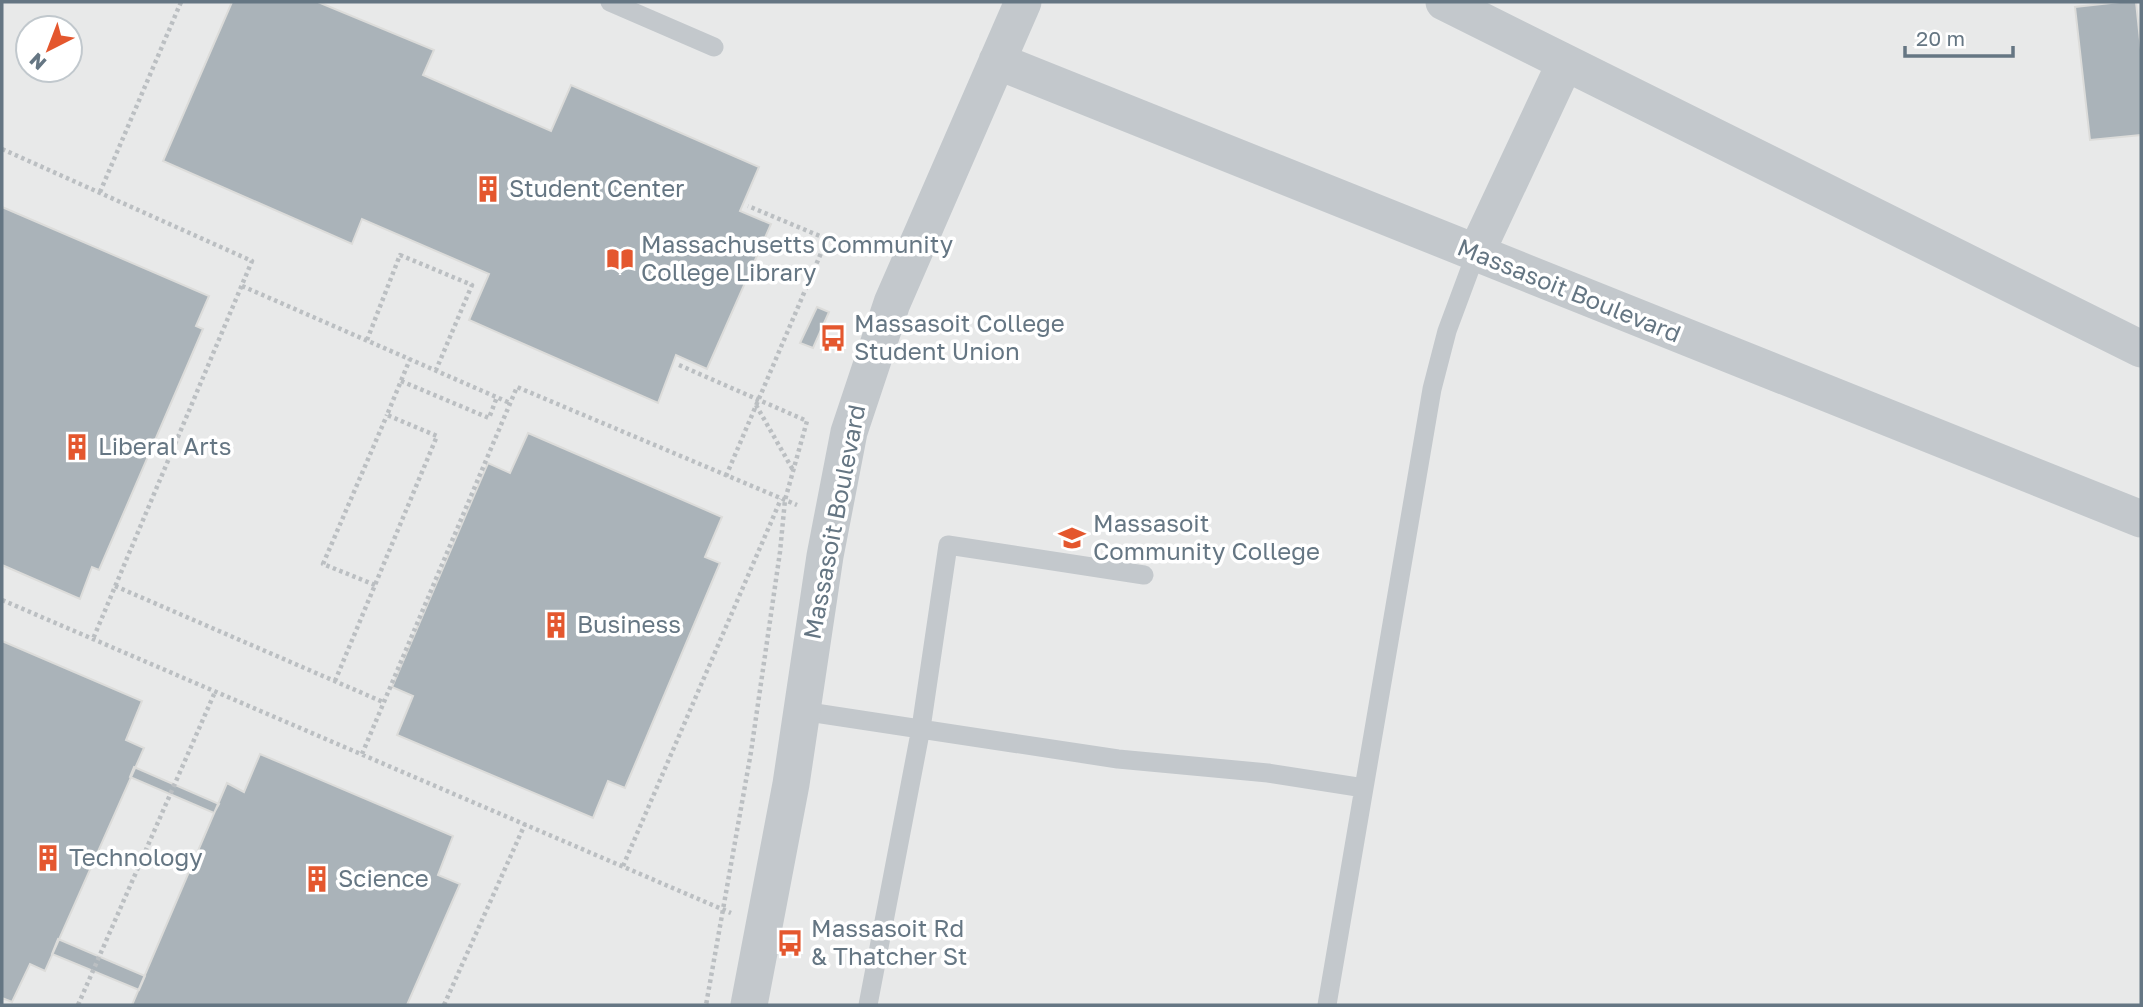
<svg xmlns="http://www.w3.org/2000/svg" width="2143" height="1007" font-family="'Golos Text',sans-serif">
<rect width="100%" height="100%" fill="#fafaf8"/>
<!-- built -->
<path fill="#e8e9e9" fill-rule="evenodd" d="M2,2H2141V1005H2ZM28,28H70V70H28Z"/>
<!-- building -->
<path fill="#aab3b9" stroke="#dcdcda" stroke-width="2" d="M232,2H318L434,50L423,75L551,131L571,85L759,167L740,211L771,224L707,369L676,355L658,403L469,320L489,274L362,219L352,244L163,161Z
M2120,2H2136L2141,50V135L2090,140L2075,7Z
M2,207L209,296L196,326L203,329L99,570L92,567L80,599L2,565Z
M817,307L829,312L813,348L800,343Z
M528,433L722,517L705,557L720,563L625,788L608,781L593,818L397,735L413,696L392,687L488,463L510,473Z
M2,641L142,701L126,740L144,748L45,971L30,964L12,1002L2,998Z
M260,754L453,836L438,875L460,884L407,1005H132L227,783L244,792Z
M134,767L219,804L214,813L130,777Z
M58,939L145,976L139,990L52,954Z"/>
<g fill="none" stroke-linecap="round" stroke-linejoin="round">
<!-- path -->
<path stroke="#bbbfc2" stroke-width="4.5" stroke-dasharray="3.5 3.5" stroke-linecap="butt" d="M2,149L252,261L93,639
M100,192L181,2
M827,239L865,253
M242,286L510,403
M367,340L400,255L472,285L436,370
M679,365L807,421L785,500L780,552L751,752L706,1005
M401,381L489,418L497,397
M756,405L793,470
M726,476L827,239L748,206
M375,585L323,564L387,415
M115,586L383,702
M2,600L731,913
M335,681L437,436L387,415L410,359
M362,754L517,387L797,505
M623,866L781,499
M78,1005L215,692
M444,1005L525,824"/>
<!-- lane -->
<path stroke="#c3c8cc" stroke-width="19" d="M610,2L714,47
M802,711L1118,759L1268,773L1364,788
M868,1005L921,728L948,545L1144,575
M1327,1005L1432,389L1447,331L1476,253"/>
<!-- street -->
<path stroke="#c3c8cc" stroke-width="37" d="M1444,2L2141,349
M997,61L2141,519
M1476,253L1565,63
M749,1005L791,784L825,556L849,432L892,303L1023,2"/>
</g>
<!-- icons -->
<defs>
<symbol id="building-bare" viewBox="-9 -9 18 18"><path d="M-4-6H4V6H1V3H-1V6H-4ZM-2.5-4.3h1.7v1.8h-1.7ZM.8-4.3h1.7v1.8H.8ZM-2.5-1h1.7V.8h-1.7ZM.8-1h1.7V.8H.8Z" fill="#e4572e" stroke="#fff" stroke-width="2.5" paint-order="stroke"/></symbol>
<symbol id="library-bare" viewBox="-9 -9 18 18"><path d="M-6-4Q-3-5.5-.7-3.5V5Q-3 3-6 4ZM6-4Q3-5.5 .7-3.5V5Q3 3 6 4Z" fill="#e4572e" stroke="#fff" stroke-width="2.5" paint-order="stroke"/></symbol>
<symbol id="bus-bare" viewBox="-9 -9 18 18"><path d="M-5-6H5V4H4V6H2V4H-2V6H-4V4H-5ZM-3.5-4V0h7V-4ZM-3.5 1.2v1.5H-2V1.2ZM2 1.2v1.5H3.5V1.2Z" fill="#e4572e" stroke="#fff" stroke-width="2.5" paint-order="stroke"/></symbol>
<symbol id="university-bare" viewBox="-9 -9 18 18"><path d="M0-5L7-2L0 1L-7-2ZM-4 1L0 2.5L4 1V4Q0 6-4 4Z" fill="#e4572e" stroke="#fff" stroke-width="2.5" paint-order="stroke"/></symbol>
</defs>
<g fill-rule="evenodd">
<use href="#building-bare" x="469" y="170" width="38" height="38"/>
<use href="#library-bare" x="601" y="240" width="38" height="38"/>
<use href="#bus-bare" x="814" y="319" width="38" height="38"/>
<use href="#building-bare" x="58" y="428" width="38" height="38"/>
<use href="#university-bare" x="1053" y="519" width="38" height="38"/>
<use href="#building-bare" x="537" y="606" width="38" height="38"/>
<use href="#building-bare" x="29" y="839" width="38" height="38"/>
<use href="#building-bare" x="298" y="860" width="38" height="38"/>
<use href="#bus-bare" x="771" y="924" width="38" height="38"/>
</g>
<g text-anchor="middle" stroke-width="7" stroke-linejoin="round" paint-order="stroke">
<!-- poi labels -->
<g font-size="24" fill="#657683" stroke="#fff" text-anchor="start">
<text x="509" y="197">Student Center</text>
<text x="641" y="253">Massachusetts Community<tspan x="641" dy="28">College Library</tspan></text>
<text x="854" y="332">Massasoit College<tspan x="854" dy="28">Student Union</tspan></text>
<text x="98" y="455">Liberal Arts</text>
<text x="1093" y="532">Massasoit<tspan x="1093" dy="28">Community College</tspan></text>
<text x="577" y="633">Business</text>
<text x="69" y="866">Technology</text>
<text x="338" y="887">Science</text>
<text x="811" y="937">Massasoit Rd<tspan x="811" dy="28">&amp; Thatcher St</tspan></text>
</g>
<!-- street labels -->
<g font-size="24" fill="#657683" stroke="#fff">
<text transform="translate(1569 291) rotate(22)" y="8">Massasoit Boulevard</text>
<text transform="translate(835 522) rotate(-79)" y="8">Massasoit Boulevard</text>
</g>
</g>
<!-- border -->
<rect width="2143" height="1007" fill="none" stroke="#657683" stroke-width="7"/>
<!-- north arrow -->
<g transform="translate(49 49) rotate(222)"><circle r="33" fill="#ffffff" stroke="#c1c8cd" stroke-width="2"/>
<path d="M0-5L12 26L0 18L-12 26Z" fill="#e4572e"/>
<text y="-10" font-size="19" font-weight="bold" text-anchor="middle" fill="#657683">N</text>
</g>
<!-- scale -->
<path d="M1905 46v10h108v-10" fill="none" stroke="#657683" stroke-width="3.5"/>
<text x="1916" y="46" font-size="21" fill="#657683" stroke="#ffffff" stroke-width="5" paint-order="stroke">20 m</text>
</svg>
